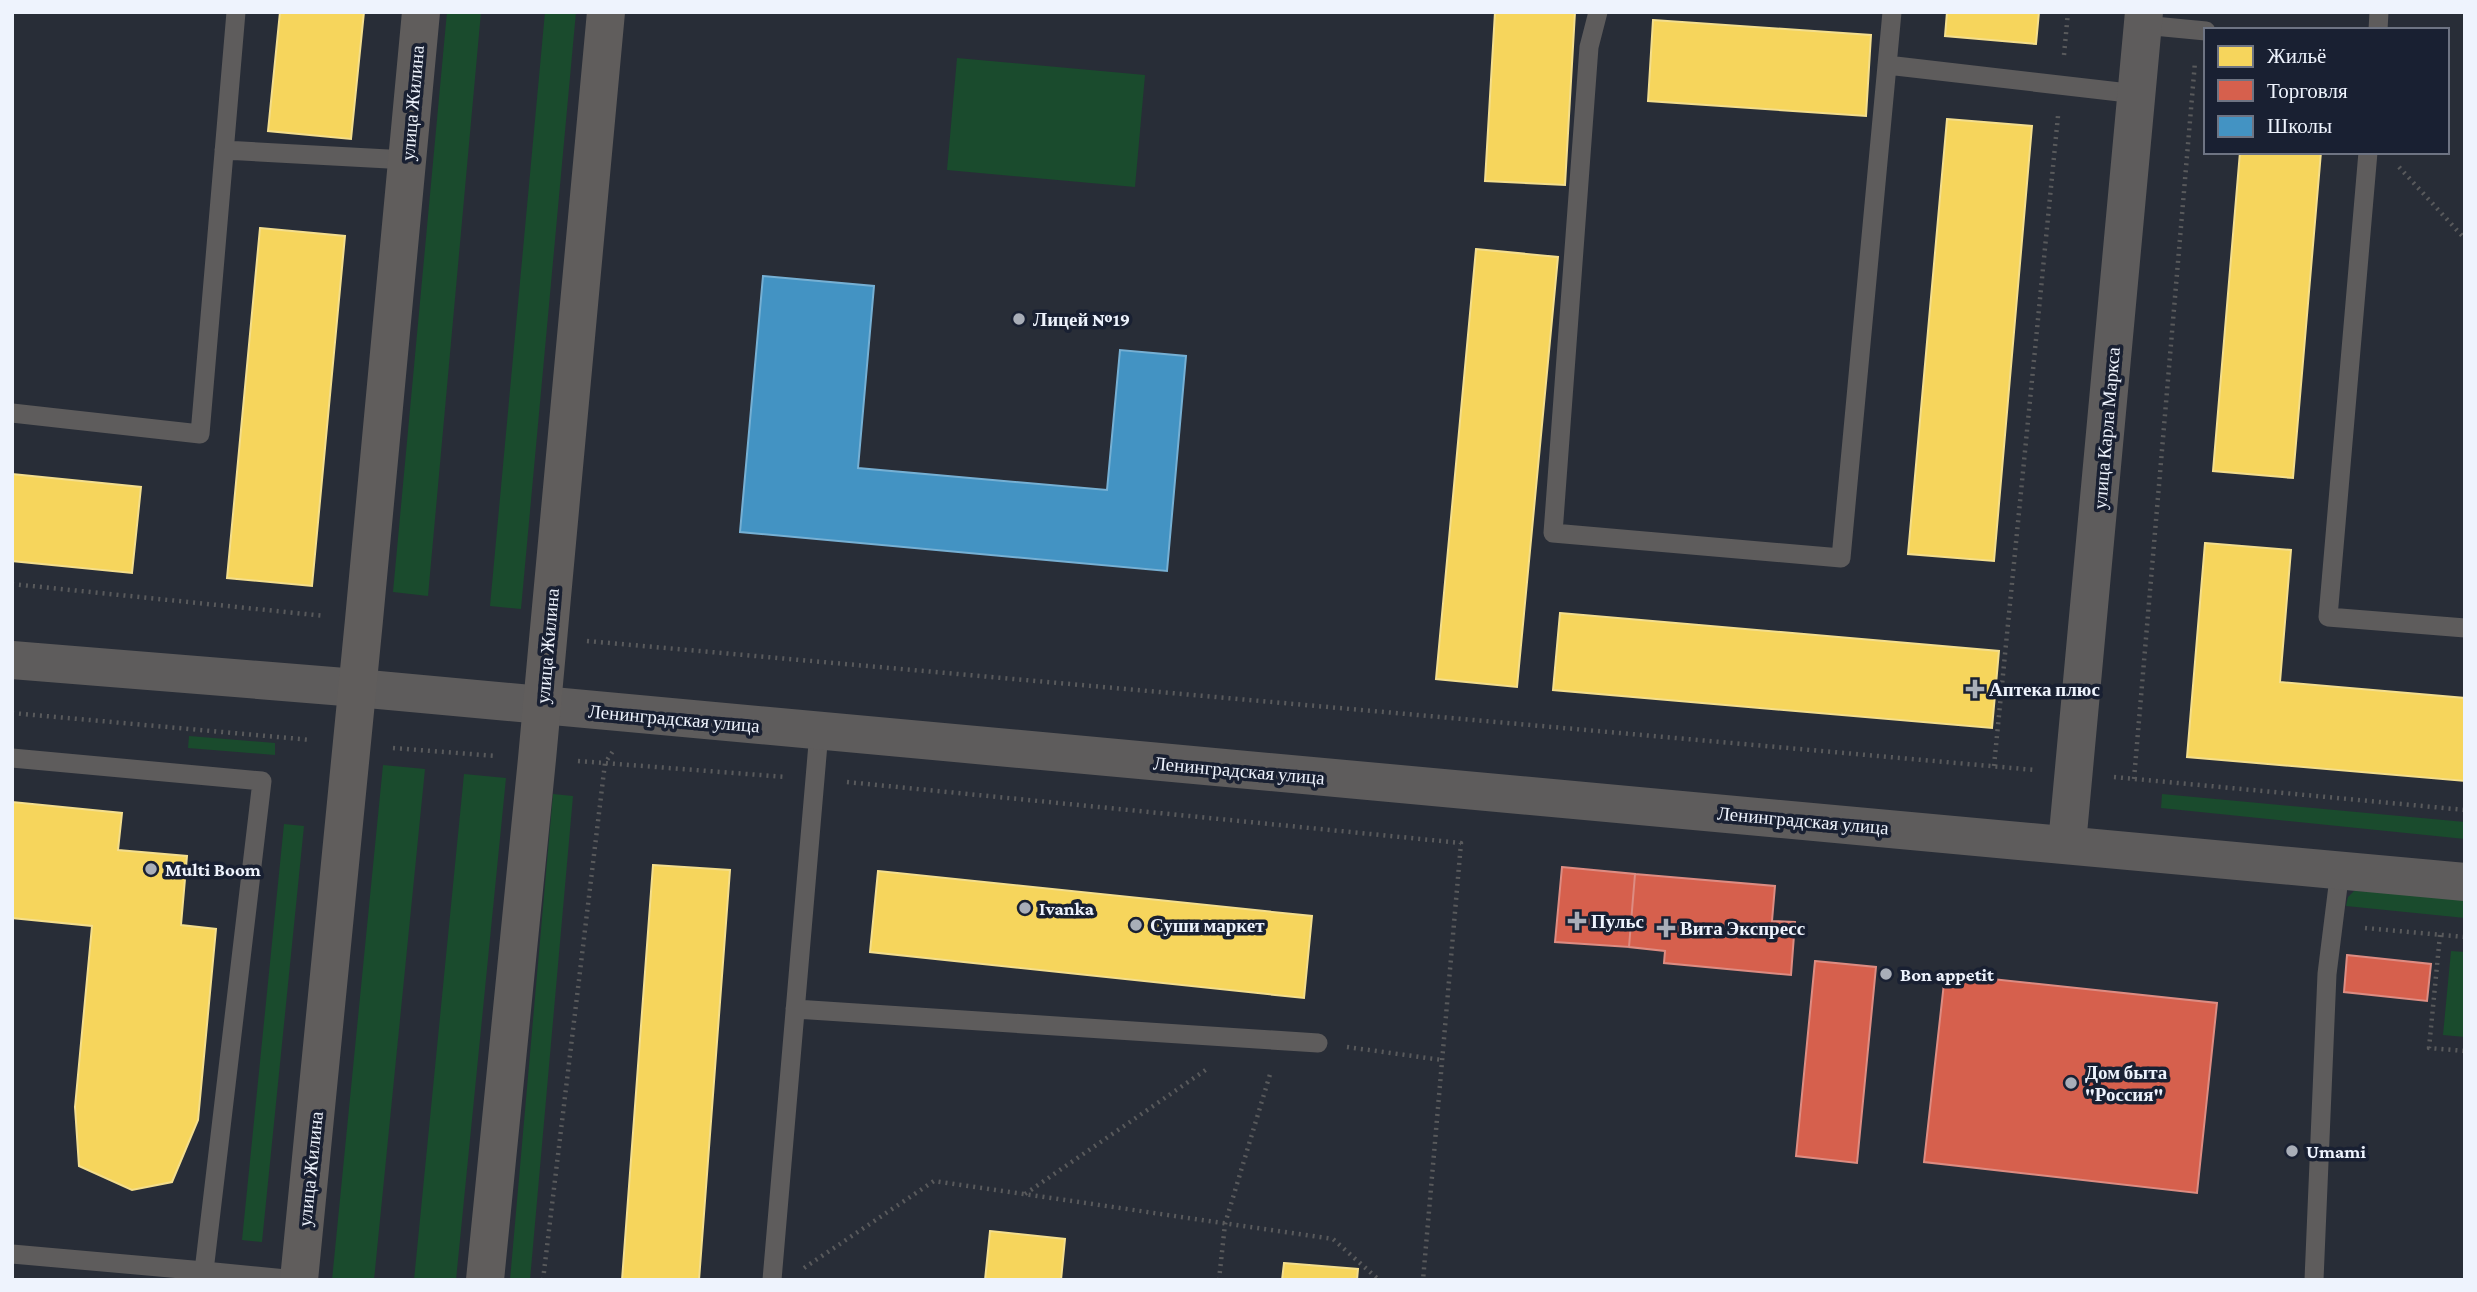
<svg xmlns="http://www.w3.org/2000/svg" width="2477" height="1292" font-family="'Crimson Pro',serif">
<rect width="100%" height="100%" fill="#282d37"/>
<!-- green -->
<path fill="#1a4b2d" d="M447,12H481L428,596L393,592Z
M545,12H576L521,609L490,606Z
M957,58L1145,75L1135,187L947,170Z
M189,736L275,743V755L188,748Z
M383,765L425,769L374,1280H332Z
M464,774L506,778L456,1280H414Z
M553,794L573,796L530,1280H510Z
M2162,794L2465,822V839L2161,808Z
M284,824L304,826L262,1242L242,1240Z
M2354,891L2465,895V918L2346,906L2348,897Z
M2451,951L2465,952V1037L2443,1035Z"/>
<!-- homes -->
<path fill="#f6d55c" stroke="#f4de8c" stroke-width="2" d="M280,12H364L351,139L268,131Z
M1495,12H1575L1565,185L1485,181Z
M1947,12H2039L2036,44L1945,36Z
M1653,20L1871,35L1866,116L1648,101Z
M1947,119L2032,126L1994,561L1908,554Z
M2240,152H2321L2293,478L2213,471Z
M260,228L345,236L312,586L227,578Z
M1476,249L1558,257L1517,687L1436,679Z
M12,474L141,487L132,573L12,561Z
M2205,543L2291,550L2280,682L2465,698V781L2187,757Z
M1560,613L1999,651L1992,728L1553,690Z
M12,802L122,813L118,850L187,856L181,925L216,929L198,1120L172,1182L132,1190L79,1166L75,1107L92,926L12,918Z
M653,865L730,870L699,1280H622Z
M878,871L1312,916L1304,998L870,952Z
M990,1231L1065,1239L1061,1280H985Z
M1284,1263L1358,1269L1357,1280H1282Z"/>
<!-- shops -->
<path fill="#d6604d" stroke="#dd8c82" stroke-width="2" d="M1562,867L1635,874L1629,947L1555,942Z
M1635,874L1775,886L1772,921L1795,922L1791,975L1664,963L1665,951L1629,947Z
M2347,955L2431,964L2427,1001L2344,992Z
M1815,961L1876,967L1857,1163L1796,1156Z
M1945,974L2217,1003L2197,1193L1924,1162Z"/>
<!-- schools -->
<path fill="#4393c3" stroke="#76b0d4" stroke-width="2" d="M763,276L874,286L858,468L1107,490L1120,350L1186,356L1167,571L740,532Z"/>
<g fill="none" stroke-linecap="round" stroke-linejoin="round">
<!-- path -->
<path stroke="#595a5c" stroke-width="4.5" stroke-dasharray="2 5" stroke-linecap="butt" d="M2064,55L2068,12
M2399,167L2465,239
M12,584L325,616
M587,641L2035,770
M12,713L311,740
M393,748L496,756
M578,761L786,777
M1994,766L2058,116
M2114,777L2465,810
M2134,779L2195,62
M847,782L1461,843L1423,1280
M2365,928L2465,937
M2440,935L2429,1048L2465,1051
M1347,1047L1442,1060
M1025,1194L1207,1069
M804,1268L934,1181L1333,1239L1379,1280
M543,1280L605,763L613,751
M1219,1280L1225,1224L1271,1071"/>
<!-- service -->
<path stroke="#5e5c5c" stroke-width="19" d="M1598,12L1589,47L1553,533L1841,558L1892,12
M2143,25L2206,31
M2378,30L2379,12
M1887,65L2137,94
M224,150L407,160
M2368,152L2328,617L2465,628
M12,413L200,434L236,12
M12,758L262,781L204,1271L296,1280
M795,1009L1318,1043
M12,1254L204,1271
M772,1280L819,732
M2314,1280L2327,974L2340,870"/>
<!-- tertiary -->
<path stroke="#5e5c5c" stroke-width="38" d="M12,660L357,688L2465,882
M2067,844L2144,12"/>
<!-- secondary -->
<path stroke="#605d5c" stroke-width="38" d="M299,1280L364,620L421,12
M485,1280L537,759L606,12"/>
</g>
<!-- markers -->
<g fill="#a9aeb8" stroke="#192032" stroke-width="2.5">
<circle cx="1019" cy="319" r="7"/>
<path d="M1971.5 678.5h7v7h7v7h-7v7h-7v-7h-7v-7h7z"/>
<circle cx="151" cy="869" r="7"/>
<circle cx="1025" cy="908" r="7"/>
<path d="M1573.5 910.5h7v7h7v7h-7v7h-7v-7h-7v-7h7z"/>
<circle cx="1136" cy="925" r="7"/>
<path d="M1662.5 917.5h7v7h7v7h-7v7h-7v-7h-7v-7h7z"/>
<circle cx="1886" cy="974" r="7"/>
<circle cx="2071" cy="1083" r="7"/>
<circle cx="2292" cy="1151" r="7"/>
</g>
<g text-anchor="middle" stroke-width="7" stroke-linejoin="round" paint-order="stroke">
<!-- street labels -->
<g font-size="19" fill="#eef3fd" stroke="#192032">
<text transform="translate(412 103) rotate(-85)" y="7">улица Жилина</text>
<text transform="translate(2106 428) rotate(-85)" y="7">улица Карла Маркса</text>
<text transform="translate(547 646) rotate(-85)" y="7">улица Жилина</text>
<text transform="translate(674 718) rotate(5)" y="7">Ленинградская улица</text>
<text transform="translate(1239 770) rotate(5)" y="7">Ленинградская улица</text>
<text transform="translate(1803 820) rotate(5)" y="7">Ленинградская улица</text>
<text transform="translate(310 1169) rotate(-84)" y="7">улица Жилина</text>
</g>
<!-- poi labels -->
<g font-size="19" font-weight="bold" fill="#eef3fd" stroke="#192032" text-anchor="start">
<text x="1033" y="326">Лицей №19</text>
<text x="1989" y="696">Аптека плюс</text>
<text x="165" y="876">Multi Boom</text>
<text x="1039" y="915">Ivanka</text>
<text x="1591" y="928">Пульс</text>
<text x="1150" y="932">Суши маркет</text>
<text x="1680" y="935">Вита Экспресс</text>
<text x="1900" y="981">Bon appetit</text>
<text x="2085" y="1079">Дом быта<tspan x="2085" dy="22">"Россия"</tspan></text>
<text x="2306" y="1158">Umami</text>
</g>
</g>
<!-- border -->
<rect width="2477" height="1292" fill="none" stroke="#eef3fd" stroke-width="28"/>
<!-- legend -->
<rect x="2204" y="28" width="245" height="126" fill="#192032" stroke="#6e7483" stroke-width="2"/>
<rect x="2218" y="46" width="35" height="21" fill="#f6d55c" stroke="#6e7483" stroke-width="2"/>
<text x="2267" y="63" font-size="21" fill="#eef3fd">Жильё</text>
<rect x="2218" y="80" width="35" height="21" fill="#d6604d" stroke="#6e7483" stroke-width="2"/>
<text x="2267" y="98" font-size="21" fill="#eef3fd">Торговля</text>
<rect x="2218" y="116" width="35" height="21" fill="#4393c3" stroke="#6e7483" stroke-width="2"/>
<text x="2267" y="133" font-size="21" fill="#eef3fd">Школы</text>
</svg>
